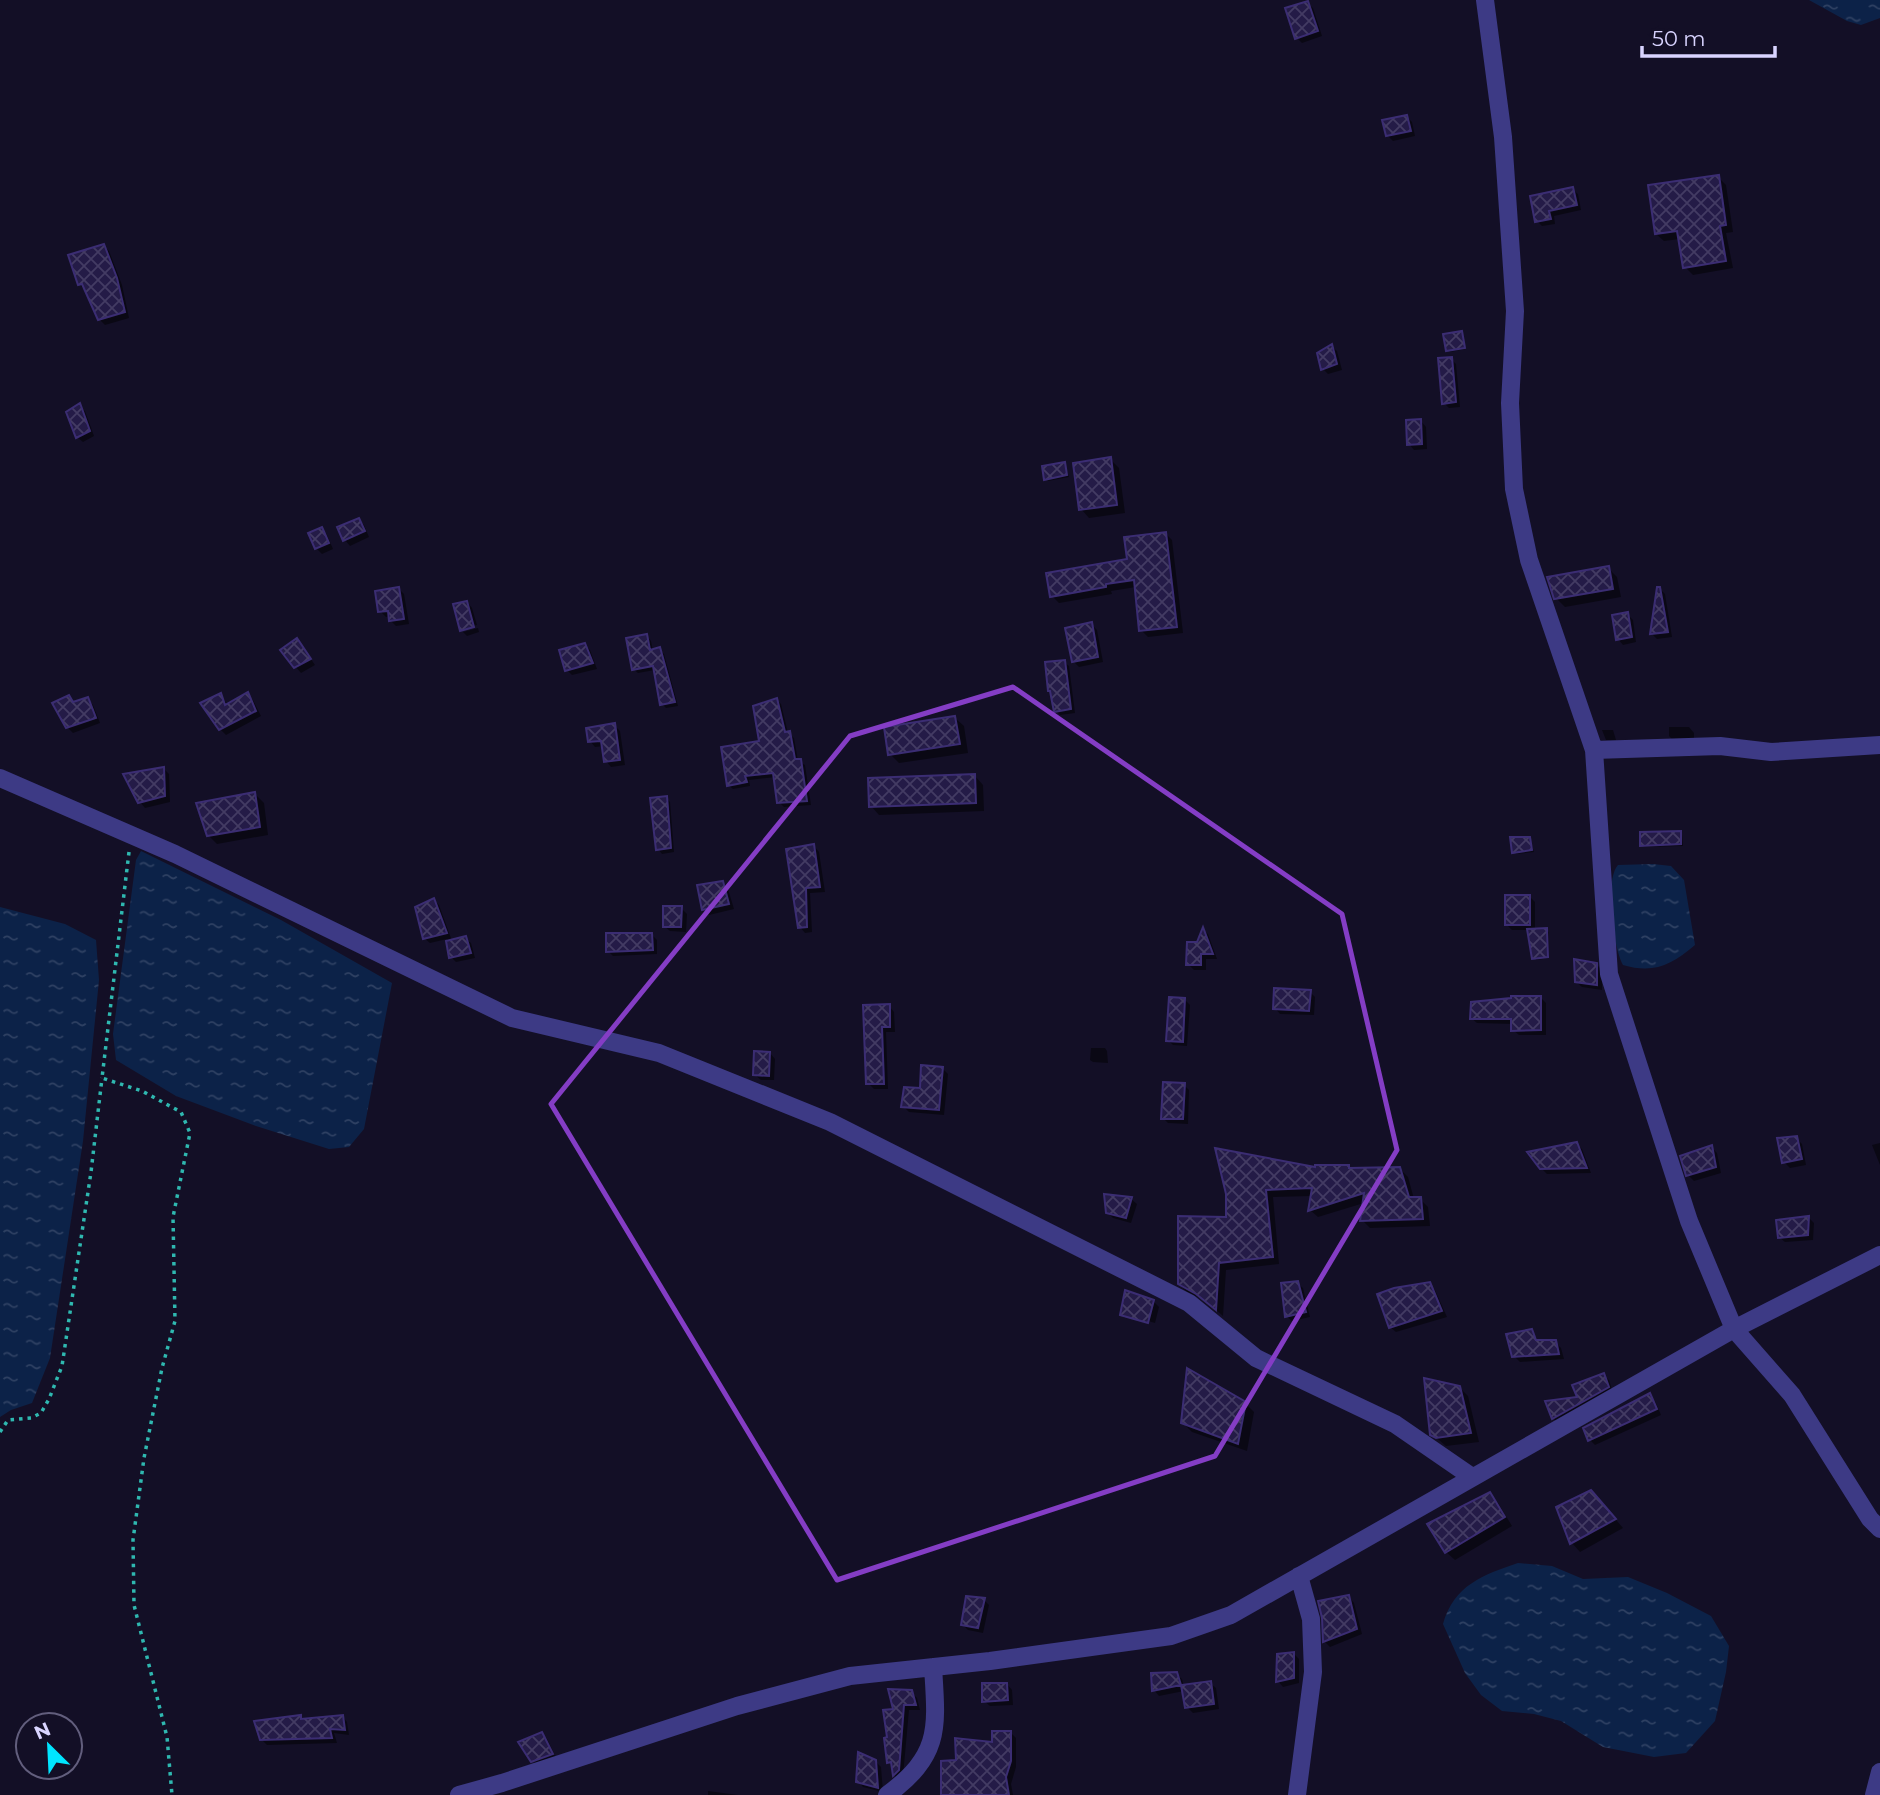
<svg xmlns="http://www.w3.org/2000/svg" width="1880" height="1795" font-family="Montserrat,sans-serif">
<defs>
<pattern id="water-ripples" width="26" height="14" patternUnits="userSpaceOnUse" patternTransform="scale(1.75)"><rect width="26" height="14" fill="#0c2248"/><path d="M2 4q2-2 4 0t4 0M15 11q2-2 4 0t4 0" fill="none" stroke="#2f4163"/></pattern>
<pattern id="building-cross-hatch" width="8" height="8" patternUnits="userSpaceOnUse" patternTransform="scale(1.75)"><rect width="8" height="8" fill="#241b47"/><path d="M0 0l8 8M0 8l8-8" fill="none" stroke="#433b63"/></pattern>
</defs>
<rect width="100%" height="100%" fill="#130f26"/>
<!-- water -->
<path fill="url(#water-ripples)" d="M1809,0H1880V18L1861,25L1847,21Z
M141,851L281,920L392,983L364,1129L349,1147L329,1149L256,1126L176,1096L116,1060L113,1034L136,860Z
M1653,864L1671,866L1684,880L1695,945C1671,965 1654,974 1623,965C1613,946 1604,881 1618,865Z
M0,907L65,924L96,940L99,980L83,1141L50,1358L32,1403L11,1410L0,1417Z
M1518,1563L1552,1566L1583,1579L1628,1577L1667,1593L1711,1616L1729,1646L1726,1672L1715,1721L1686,1753L1654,1757L1603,1747L1561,1721L1534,1714L1502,1711L1481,1695L1465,1673L1443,1624C1454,1585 1483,1575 1518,1563Z"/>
<!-- shadow -->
<path fill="#0007" d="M1307,3L1313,8L1322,36L1302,43L1297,38Z
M1407,117L1412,122L1415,136L1393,141L1387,135Z
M1718,177L1726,185L1733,232L1726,233L1733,268L1693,275L1685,267L1680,239L1664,241L1656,234Z
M1572,189L1578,194L1581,210L1554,216L1555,224L1542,226L1537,221Z
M104,246L109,251L122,285L129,318L105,325L99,319L85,290L80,285Z
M1461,333L1466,349L1450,352L1447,350Z
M1331,346L1337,351L1342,370L1328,374L1323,369Z
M1451,359L1456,364L1460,407L1449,408L1444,403Z
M79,406L85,411L94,436L83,442L77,437Z
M1421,421L1426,427L1427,449L1414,450L1409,444Z
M1110,459L1119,468L1125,513L1089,518L1081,509Z
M1064,464L1069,477L1048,481L1046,479Z
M359,520L364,525L369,537L350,546L345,540Z
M322,529L327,535L333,549L322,554L316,548Z
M1165,533L1172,540L1183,633L1148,637L1141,630L1136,587L1111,591L1112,594L1059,603L1052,596L1129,561Z
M1608,568L1617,577L1621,597L1565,607L1556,598Z
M399,589L404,594L409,624L396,626L391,621L390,616L386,617L380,611Z
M1660,589L1665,594L1672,637L1657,639L1652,634Z
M467,602L472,608L477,625L463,629V631L462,630Z
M1627,614L1633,620L1636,642L1623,645L1618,639Z
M1091,624L1097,630L1103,662L1079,667L1073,661Z
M478,628L479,632L467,636L463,632Z
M647,636L651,641L653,651L659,649L664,654L678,706L666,708L662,704L655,670L638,673L633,669Z
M584,644L590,650L597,669L572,675L567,670Z
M302,646L315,665L301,673L282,651Z
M1064,662L1069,666L1075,713L1060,715L1056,711Z
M248,694L253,700L261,716L226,735L220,729V695L228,705Z
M69,697L74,702L87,699L93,705L100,723L73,733L67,727Z
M777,700L781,704L788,733L794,738L798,761L805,765L811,805L784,807L779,802L776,777L749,780L750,786L733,789L728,785L761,743Z
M955,718L964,726L968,753L899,763L890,754Z
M614,725L620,731L625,765L611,767L606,761L604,746L595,747L590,741Z
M1669,727H1689L1694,733V740L1674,741L1669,736Z
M1602,730H1613L1616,740H1606Z
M164,769L169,774L170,802L145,808L140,802Z
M975,776L983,785L984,811L879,815L871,806Z
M255,794L264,803L268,835L217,844L208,835Z
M666,798L670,802L674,852L662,854L658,849Z
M1680,833L1682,835L1683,846L1644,847L1642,845Z
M1530,839L1534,852L1516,854L1514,852Z
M814,846L819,852L825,892L810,893L812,932L805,933L800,927L788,851Z
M723,883L728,889L734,909L709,915L704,909Z
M1530,897L1535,902V930H1546L1549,932V958L1536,960L1529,930H1512L1507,925Z
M434,900L439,905L452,941L465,938L471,943L475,958L456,962L451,957L447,939L430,943L424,938Z
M681,908L687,914L686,932L670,931L664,926Z
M1203,930L1208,934L1217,959H1206V970H1194L1188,964Z
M652,935L657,940V954L613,956L608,951Z
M1596,964L1602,970V990L1582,987L1576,982Z
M1310,992L1315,997L1314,1015L1280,1014L1275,1008Z
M1540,997L1546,1003V1035H1519L1513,1030V1024L1477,1023L1471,1018Z
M1184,999L1190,1005L1187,1046L1173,1045L1168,1040Z
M889,1006L894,1012L895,1032H886L888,1089H874L868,1083L865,1007Z
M1091,1048H1105L1107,1051L1108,1063L1093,1062L1090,1060Z
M770,1053L775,1059L774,1080H761L755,1075Z
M942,1068L948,1074L944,1115L909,1112L903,1106Z
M1184,1085L1189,1090L1188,1124L1168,1123L1163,1118Z
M1796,1138L1802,1144L1806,1165L1790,1168L1784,1162Z
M1880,1143V1165L1872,1145Z
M1576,1144L1582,1149L1591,1173L1547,1174L1541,1168Z
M1711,1147L1717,1153L1721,1173L1694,1181L1688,1175L1682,1157Z
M1348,1167L1351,1169H1400L1408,1177L1414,1199H1420L1428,1207L1430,1226L1370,1228L1362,1220L1364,1203L1318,1217L1310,1210L1312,1196L1273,1197L1279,1264L1226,1270L1223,1316L1206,1301L1187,1292L1179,1284L1228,1219V1193L1316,1170Z
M1131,1199L1137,1204L1131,1223L1113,1218L1107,1212Z
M1808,1217L1814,1223L1813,1240L1785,1242L1779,1237Z
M1297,1283L1303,1288L1310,1317L1292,1321L1286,1316Z
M1430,1284L1435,1290L1447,1317L1396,1332L1390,1327Z
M1153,1301L1159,1307L1155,1323L1125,1314V1318L1122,1314Z
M1531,1331L1539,1342H1555L1561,1348L1564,1359L1520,1362L1514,1356Z
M1603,1375L1609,1380L1613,1393L1559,1424L1553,1418L1548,1403L1580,1398Z
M1459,1387L1468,1396L1479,1442L1446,1446L1432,1434Z
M1649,1396L1655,1401L1661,1415L1595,1445L1590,1440Z
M1245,1403L1254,1412L1247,1451L1192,1432L1183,1423Z
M1489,1494L1498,1503L1512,1526L1455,1560L1446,1552Z
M1600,1501L1623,1528L1580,1552L1572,1543L1558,1507Z
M1349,1597L1354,1603L1362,1634L1330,1647L1325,1642L1324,1618Z
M984,1600L989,1605L983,1633L968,1630L963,1625Z
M1294,1654L1299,1659V1683L1283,1687L1278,1681Z
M1176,1674L1182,1679L1184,1687L1210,1683L1216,1688L1219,1709L1193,1713L1187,1707L1184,1691L1159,1696L1154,1690Z
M1007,1684L1012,1690L1013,1705L990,1706L984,1701Z
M911,1692L917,1698L920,1710H909L903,1776L899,1780L894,1775L893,1766L889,1762L895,1711Z
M342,1716L347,1722L349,1735L334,1733L337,1743L267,1745L261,1739L301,1717L304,1720Z
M1011,1733L1016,1738V1767L1011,1784L1013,1795H937H942L994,1744Z
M542,1734L547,1739L557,1760L538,1766L532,1760Z
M875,1761L881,1767L883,1792L863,1787L858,1781Z
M708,1791L738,1795H708Z"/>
<!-- building -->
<path fill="url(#building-cross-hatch)" stroke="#3b2d73" stroke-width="2" d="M1308,1L1318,31L1295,39L1285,8Z
M1407,115L1411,131L1386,136L1382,120Z
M1719,175L1726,225L1720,226L1726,261L1683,268L1677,231L1655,234L1648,185Z
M1573,187L1577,205L1549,211L1551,219L1535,222L1530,196Z
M104,244L117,278L125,312L98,320L82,284L78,285L68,255Z
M1462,331L1465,348L1446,351L1443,334Z
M1332,344L1337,364L1321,370L1317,353Z
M1452,357L1456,402L1442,404L1438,358Z
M80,403L90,431L76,438L66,412Z
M1421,419L1422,444L1407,445L1406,420Z
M1111,457L1117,505L1079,510L1073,463Z
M1065,462L1067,475L1044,480L1042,466Z
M359,518L365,531L343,541L337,527Z
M322,527L329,543L315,549L308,533Z
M1166,532L1177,627L1139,631L1134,580L1106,584V587L1050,597L1046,573L1127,559L1124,537Z
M1609,566L1613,589L1554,599L1547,577Z
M399,587L404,619L389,621L388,611L378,612L375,591Z
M1657,587H1660L1668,632L1650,634Z
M467,601L474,627L460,631L453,604Z
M1628,612L1632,637L1616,640L1612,615Z
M1092,622L1098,657L1072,662L1065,628Z
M647,634L650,650L660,647L675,702L660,705L653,666L632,670L626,638Z
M297,638L311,659L294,668L280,650Z
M585,643L593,663L565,671L559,650Z
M1065,660L1071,709L1054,712L1050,691H1048L1045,662Z
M248,692L256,711L219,730L200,703L221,693L225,705Z
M69,695L73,702L88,697L96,718L66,728L52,703Z
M777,698L785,732L790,731L795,759H801L807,801L777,803L773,773L745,776L747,782L727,786L721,747L759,741L753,706Z
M955,716L960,744L888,755L884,727Z
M615,723L620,760L604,762L601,741L588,742L586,728Z
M164,767L165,796L138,803L123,774Z
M975,774L976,803L869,807L868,778Z
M255,792L260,827L207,836L196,803Z
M667,796L671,848L656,850L650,798Z
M1681,831V844L1640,846V832Z
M1510,837H1530L1532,850L1512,853Z
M814,844L820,887L806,888L807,927L798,928L786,849Z
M723,881L729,904L702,910L697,885Z
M1505,895H1530V925H1505Z
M434,898L447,933L423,939L415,907Z
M663,906H682L681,927H663Z
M1203,927L1213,954H1201V965H1186L1187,942H1197Z
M1547,928L1548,957L1532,959L1527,929Z
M606,933H652L653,950L606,952Z
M466,936L471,953L449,958L446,941Z
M1574,959L1597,963V985L1575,982Z
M1274,988L1311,990L1309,1011L1273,1009Z
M1511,996H1541V1030L1511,1031V1019H1470L1471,1002L1511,998Z
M1169,997L1185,998L1183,1042L1166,1041Z
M890,1004V1027H882L884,1084H866L863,1005Z
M754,1051L770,1052L769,1076L753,1075Z
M921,1065L943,1067L939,1110L901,1107L904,1087L920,1088Z
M1163,1082L1185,1083L1183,1119H1161Z
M1797,1136L1802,1159L1782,1163L1777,1138Z
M1577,1142L1587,1168L1540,1169L1527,1152Z
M1712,1145L1716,1167L1686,1176L1680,1156Z
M1215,1148L1315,1167V1165H1349V1168L1400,1167L1409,1197H1421L1423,1219L1360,1221L1364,1193L1308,1211L1312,1188L1266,1190L1273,1257L1219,1263L1216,1310L1196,1294L1178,1284V1216L1226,1217V1194Z
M1104,1194L1132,1197L1126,1218L1106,1213Z
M1809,1216L1808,1235L1778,1238L1776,1220Z
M1298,1281L1306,1312L1285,1317L1281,1283Z
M1430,1282L1442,1311L1389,1328L1377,1294L1394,1288Z
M1125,1290L1154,1300L1148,1323L1120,1315Z
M1532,1329L1536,1340H1556L1559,1354L1512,1357L1506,1334Z
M1187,1368L1246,1402L1238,1444L1181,1423Z
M1604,1373L1609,1387L1552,1419L1545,1401L1577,1397L1572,1385Z
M1424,1378L1460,1386L1471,1433L1436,1438L1430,1435Z
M1650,1393L1657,1409L1588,1441L1583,1428Z
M1591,1490L1616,1519L1570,1544L1556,1507Z
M1490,1492L1505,1517L1445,1553L1427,1524Z
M1349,1595L1357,1629L1323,1642L1322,1618L1318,1601Z
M966,1596L985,1598L978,1628L961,1625Z
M1294,1652V1678L1276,1682L1277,1654Z
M1177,1672L1181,1685L1152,1691L1151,1673Z
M1211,1681L1214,1704L1185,1708L1181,1685Z
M982,1683H1007L1008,1700L982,1702Z
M888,1689L912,1690L916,1705H904L899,1770L893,1776L891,1762L887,1763L884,1738L887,1737L883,1710L893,1709Z
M301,1715V1719L343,1715L345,1730L330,1729L332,1738L260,1740L254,1721Z
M992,1731H1011V1761L1006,1777L1009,1795H941V1761L956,1760L955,1738L992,1742Z
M542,1732L553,1754L531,1762L518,1742Z
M858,1752L876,1760L878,1788L856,1782Z"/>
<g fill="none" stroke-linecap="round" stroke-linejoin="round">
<!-- path -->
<path stroke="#2fb8b0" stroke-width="3.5" stroke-dasharray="3.5 5" stroke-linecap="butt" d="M129,852L102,1078L142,1091L181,1112L190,1133L173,1217L175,1321L162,1368L144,1458L133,1540L134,1605L167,1737L172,1795
M0,1432L8,1420L31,1418L41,1413L49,1399L62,1366L91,1172L102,1078"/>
<!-- street -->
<path stroke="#3d3a85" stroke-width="18" d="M1485,0L1503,137L1515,311L1510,403L1514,489L1529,560L1594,750L1609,974L1689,1221L1734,1329L1792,1395L1870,1519L1880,1529
M1594,750L1720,746L1771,752L1880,745
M0,778L175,854L512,1018L659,1053L830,1122L1189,1303L1256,1358L1395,1424L1472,1477
M459,1795L502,1783L737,1706L850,1676L990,1661L1171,1636L1231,1615L1734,1329L1880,1255
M887,1795C941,1755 937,1729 933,1667
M1297,1795L1313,1672L1311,1619L1299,1576
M1874,1795L1880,1772"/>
</g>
<!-- marked area -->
<path fill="none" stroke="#843dc5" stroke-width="5" stroke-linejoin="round" d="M1013,687L1342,914L1397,1150L1215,1456L837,1580L551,1104L850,736Z"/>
<!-- north arrow -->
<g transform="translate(49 1746) rotate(336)"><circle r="33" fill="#130f26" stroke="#625e7d" stroke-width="2"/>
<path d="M0-5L12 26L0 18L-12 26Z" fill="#00e5ff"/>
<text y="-10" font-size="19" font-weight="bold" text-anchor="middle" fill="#d9d4ff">N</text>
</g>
<!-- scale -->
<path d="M1642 46v10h133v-10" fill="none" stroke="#d9d4ff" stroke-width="3.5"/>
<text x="1652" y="46" font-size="21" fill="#d9d4ff" stroke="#130f26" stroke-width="5" paint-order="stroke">50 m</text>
</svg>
